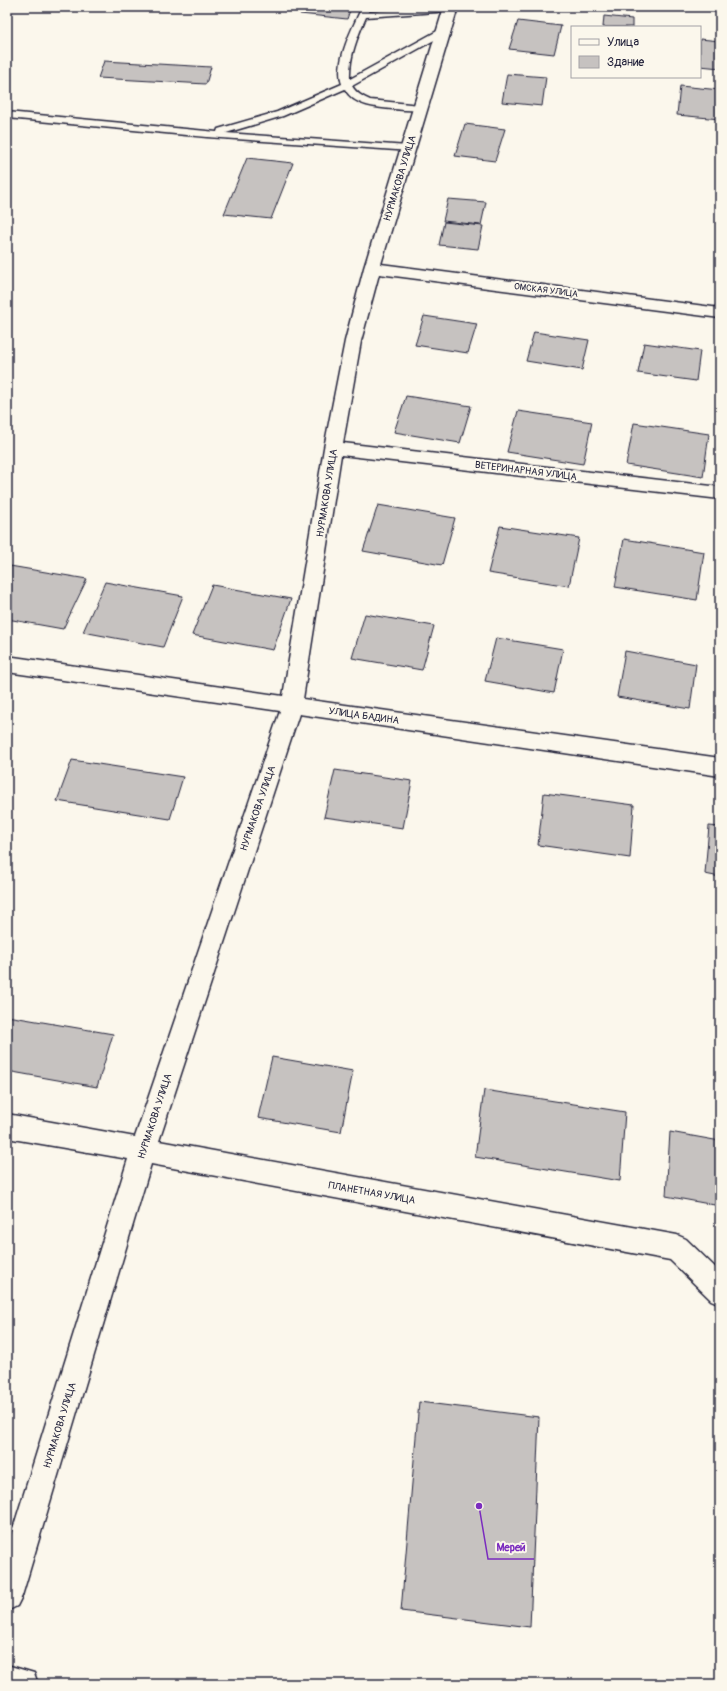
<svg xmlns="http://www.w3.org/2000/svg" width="727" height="1691" font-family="Pangolin,sans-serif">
<rect width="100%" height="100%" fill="#fbf7ec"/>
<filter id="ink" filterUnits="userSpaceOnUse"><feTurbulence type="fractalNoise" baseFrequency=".025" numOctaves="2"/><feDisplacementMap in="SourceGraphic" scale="8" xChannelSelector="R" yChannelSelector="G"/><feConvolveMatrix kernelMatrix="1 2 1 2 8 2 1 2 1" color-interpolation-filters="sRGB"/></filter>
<g filter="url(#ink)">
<!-- building -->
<path fill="#c6c2c0" stroke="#22223b" d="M302,7H351L347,19L300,14Z
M604,16L632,19V27H603Z
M518,21L561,26L554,54L509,49Z
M700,39L720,41V68L700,66Z
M104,61L211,67L206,84L98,78Z
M507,74L546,77L542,106L502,102Z
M680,86L720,90V119L677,115Z
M465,124L505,129L495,161L455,156Z
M247,158L293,163L271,219L224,214Z
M448,199L486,202L481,225L443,221Z
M444,222L483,226L478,249L439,245Z
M424,316L477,324L468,353L415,345Z
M534,332L589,340L582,370L526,361Z
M644,343L700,351L696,381L638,373Z
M406,396L471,406L460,443L394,432Z
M518,411L592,422L583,464L507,452Z
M634,423L709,434L703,477L626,465Z
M378,505L455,518L442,565L363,551Z
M500,526L579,538L569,586L488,573Z
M624,539L704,552L697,600L615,587Z
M10,566L87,579L63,629L7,619V572Z
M105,582L183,596L163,647L83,632Z
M212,585L291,599L273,650L192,635Z
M365,614L434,626L422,670L352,658Z
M496,638L563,649L554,693L485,681Z
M625,651L696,664L690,709L617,697Z
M72,760L183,777L170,819L57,801Z
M335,770L412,781L403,828L324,817Z
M544,793L634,805L630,858L538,845Z
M709,826L720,827V877L705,874Z
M7,1016L113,1034L97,1087L7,1071Z
M272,1057L353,1071L341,1132L258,1118Z
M484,1090L625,1112L620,1181L475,1157Z
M670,1132L720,1141V1206L666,1196Z
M419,1402L539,1417L530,1627L401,1611Z"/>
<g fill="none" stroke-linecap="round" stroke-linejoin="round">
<defs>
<path id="lane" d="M362,7H370L368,12L430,7L454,8L450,11L366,17C357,38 349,57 350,79L439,30H445L446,32L445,34L352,86C356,93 363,97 370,100L420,105L425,108L423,110C417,111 411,110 405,110C386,108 355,109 345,89L283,116L226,133L408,146L411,147L413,149L411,151L207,137L7,118V112L217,132L218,129L277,112L342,84C334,62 353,27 362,7Z"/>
<path id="street" d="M444,7H458L381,264L720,308V318L379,274L361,341L343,443L720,487V499L341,455L303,699L720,758V776L299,714L159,1141L677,1235L686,1239L720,1272V1304L711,1300L670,1260L151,1164L22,1596L17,1606L7,1611V1548L128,1159L7,1138V1114L135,1137L280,711L7,672V656L283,696L324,448L345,341L364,268Z
M7,1665L34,1673L38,1684H7Z"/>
</defs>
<!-- lane casing -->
<use href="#lane" stroke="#22223b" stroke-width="3"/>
<!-- street casing -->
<use href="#street" stroke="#22223b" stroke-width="3"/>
<!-- lane -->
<use href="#lane" fill="#fbf7ec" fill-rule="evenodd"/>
<!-- street -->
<use href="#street" fill="#fbf7ec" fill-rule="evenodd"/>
</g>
</g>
<g text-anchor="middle" stroke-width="4" stroke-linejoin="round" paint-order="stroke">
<!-- far-street labels -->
<g font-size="9" fill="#22223b" stroke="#fbf7ec">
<text transform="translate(546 290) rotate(7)" y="3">ОМСКАЯ УЛИЦА</text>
</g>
<!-- street labels -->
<g font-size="10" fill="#22223b" stroke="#fbf7ec">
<text transform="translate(399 178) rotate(-73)" y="4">НУРМАКОВА УЛИЦА</text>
<text transform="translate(526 470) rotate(7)" y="4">ВЕТЕРИНАРНАЯ УЛИЦА</text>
<text transform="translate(326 493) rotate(-81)" y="4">НУРМАКОВА УЛИЦА</text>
<text transform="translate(364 715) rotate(8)" y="4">УЛИЦА БАДИНА</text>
<text transform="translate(257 808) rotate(-71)" y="4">НУРМАКОВА УЛИЦА</text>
<text transform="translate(154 1116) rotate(-72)" y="4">НУРМАКОВА УЛИЦА</text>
<text transform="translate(372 1192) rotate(10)" y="4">ПЛАНЕТНАЯ УЛИЦА</text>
<text transform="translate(59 1425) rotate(-73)" y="4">НУРМАКОВА УЛИЦА</text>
</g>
</g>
<!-- callouts -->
<path fill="none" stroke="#7b2cbf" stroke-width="1.5" d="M479 1506L488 1559H534"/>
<circle fill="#7b2cbf" stroke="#fbf7ec" stroke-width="1.5" cx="479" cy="1506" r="4"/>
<g font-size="11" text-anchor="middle" font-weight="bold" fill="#7b2cbf" stroke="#fbf7ec" stroke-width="4" stroke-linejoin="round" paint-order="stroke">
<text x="511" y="1551">Мерей</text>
</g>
<!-- margin -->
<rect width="727" height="1691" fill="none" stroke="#fbf7ec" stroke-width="24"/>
<rect x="12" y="12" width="703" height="1667" fill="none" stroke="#22223b" stroke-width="1.5" filter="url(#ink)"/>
<!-- legend -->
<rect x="571" y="26" width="130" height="52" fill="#fbf7ec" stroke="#a4a2a5"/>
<rect x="579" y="39" width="20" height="6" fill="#fbf7ec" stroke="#a4a2a5"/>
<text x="607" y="46" font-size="12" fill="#22223b">Улица</text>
<rect x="579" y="56" width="20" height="12" fill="#c6c2c0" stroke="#a4a2a5"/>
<text x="607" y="66" font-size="12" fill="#22223b">Здание</text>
</svg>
